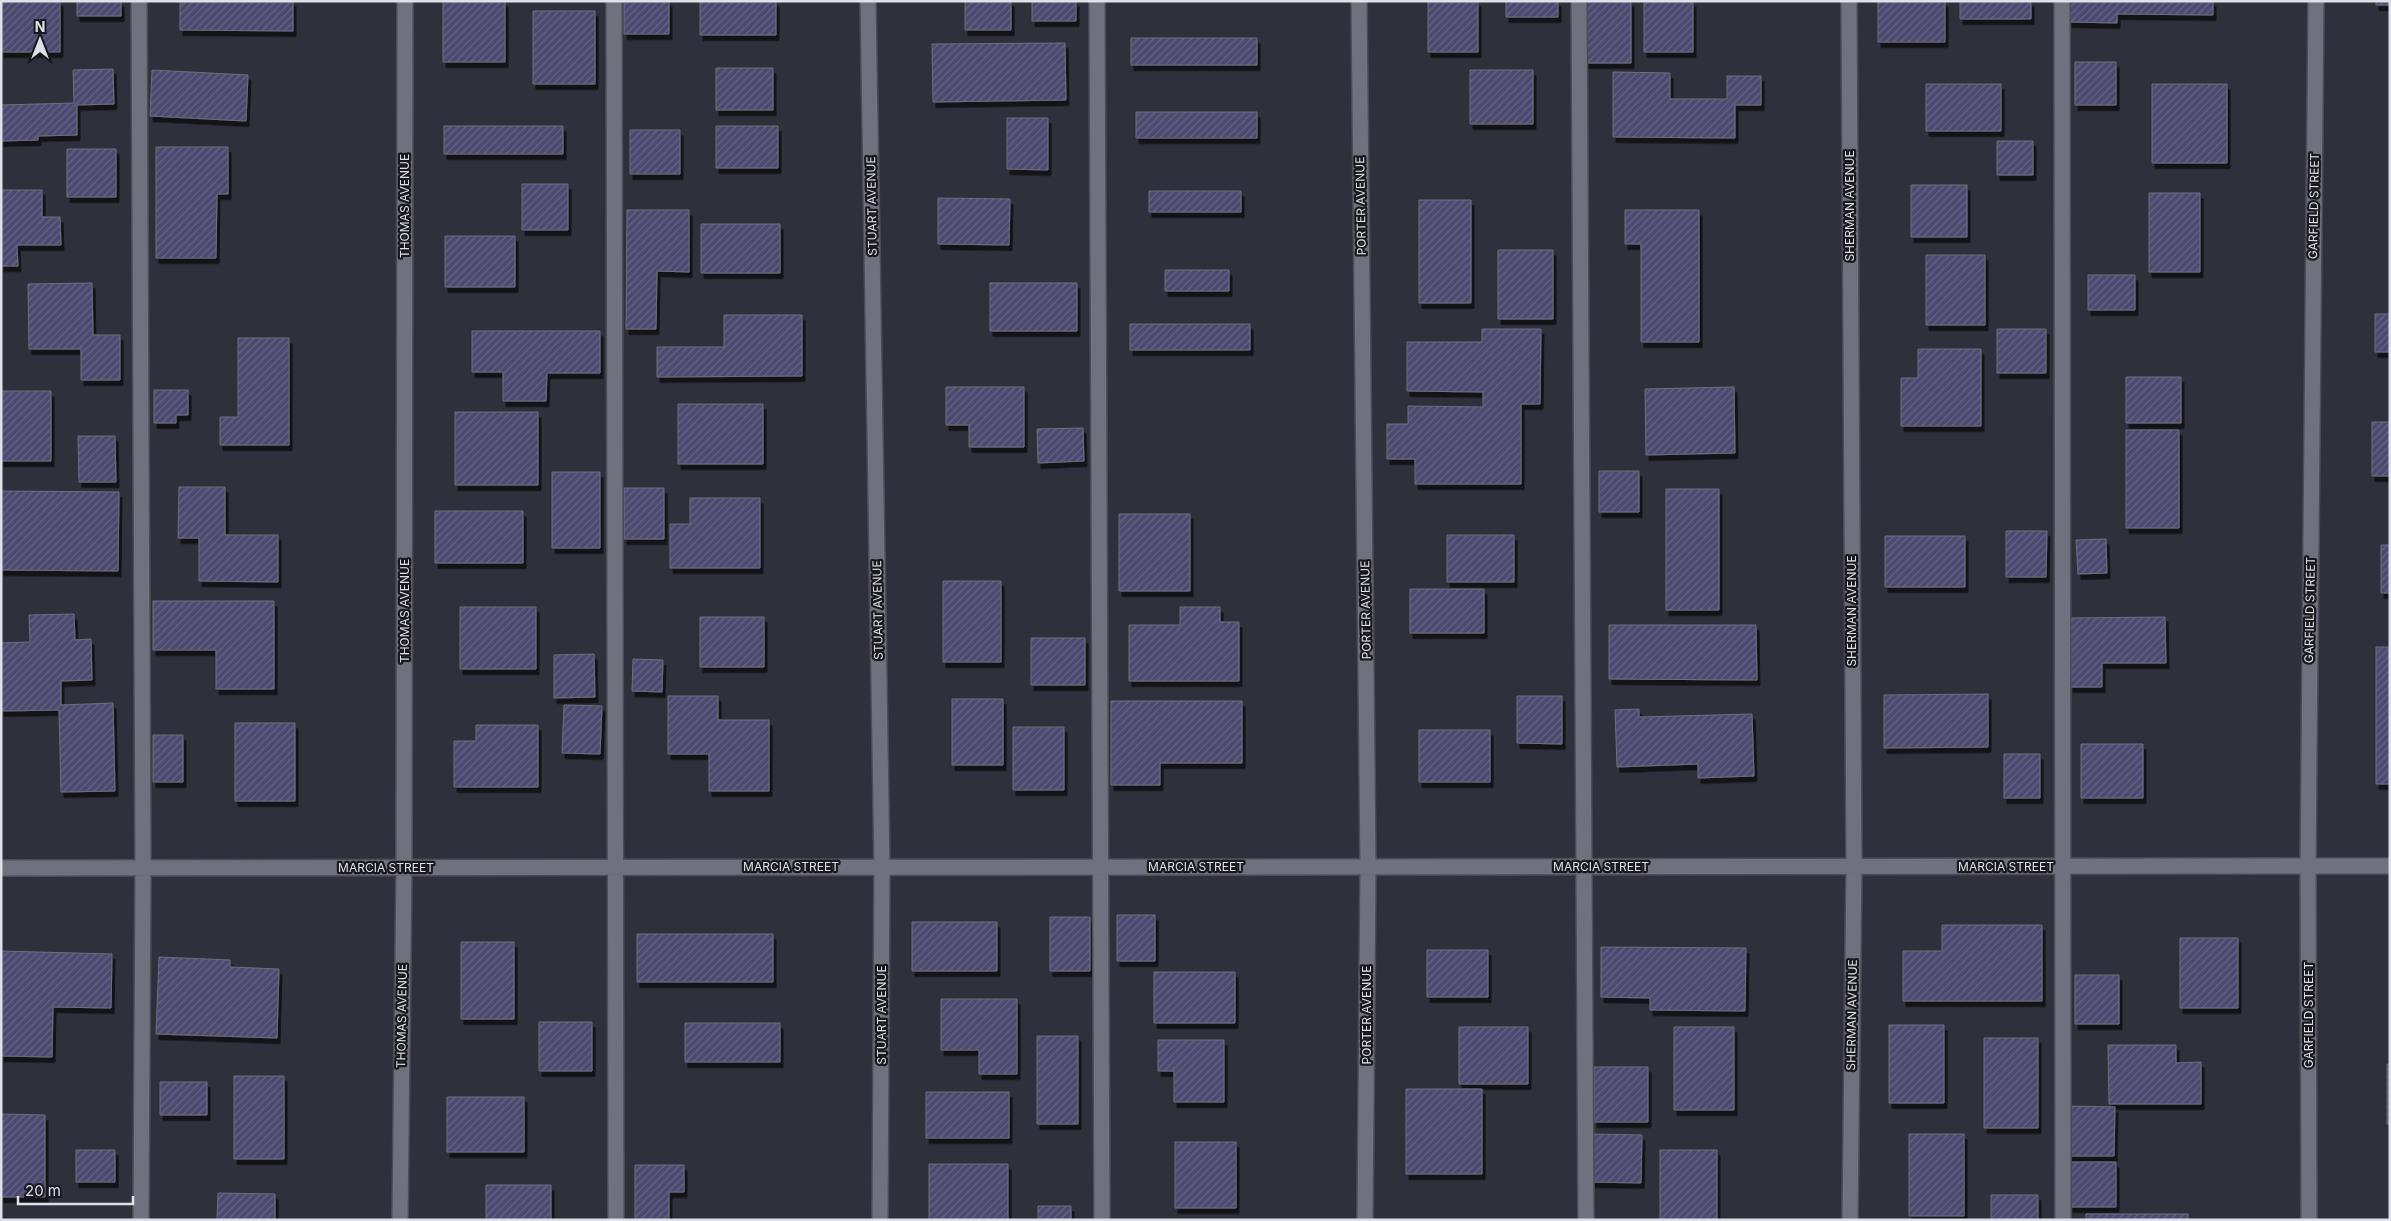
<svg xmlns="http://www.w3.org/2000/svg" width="2391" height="1221" font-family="Inter,sans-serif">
<defs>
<pattern id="building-hatch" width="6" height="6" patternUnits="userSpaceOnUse" patternTransform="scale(1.25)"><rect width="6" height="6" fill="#4c4a6f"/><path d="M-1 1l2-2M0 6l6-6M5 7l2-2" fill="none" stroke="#666484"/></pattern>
<filter id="shadow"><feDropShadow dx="3" dy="5.5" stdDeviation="0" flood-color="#0009"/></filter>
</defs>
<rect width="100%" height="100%" fill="#302f3c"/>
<!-- building -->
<path fill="url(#building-hatch)" stroke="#6e6e7d" filter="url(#shadow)" d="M1,1H60V52H1Z
M77,1H121V16H77Z
M180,1H293V31L180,30Z
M443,1H505V62H443Z
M624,1H669V34H624Z
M700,1H776V35H700Z
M965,1H1011V30H965Z
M1032,1H1076V21H1032Z
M1428,1H1478V52H1428Z
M1506,1H1558V17H1506Z
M1585,1H1631V63H1585Z
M1644,1H1693V52H1644Z
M1878,1H1945V42H1878Z
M1960,1H2031V19H1960Z
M2070,1H2213V15L2117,14V23L2069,22Z
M2376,1H2390V5H2376Z
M533,11H595V84H533Z
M1131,38H1257V65H1131Z
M1065,43L1066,100L933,102L932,44Z
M2075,62H2116V105H2075Z
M716,68H773V110H716Z
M113,69L114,104L77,105V135L38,136V140L1,141V105L74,103L73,70Z
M152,70L248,75L246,121L150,116Z
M1470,70H1533V124H1470Z
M1613,72L1670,73V99H1727V76H1761V105H1735V138L1613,137Z
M1926,84H2001V131H1926Z
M2152,84H2227V163H2152Z
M1136,112H1257V138H1136Z
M1007,118H1048V170L1007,169Z
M444,126H563V154H444Z
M716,126H778V168H716Z
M630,130H680V174H630Z
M1997,141H2033V175H1997Z
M156,147H228V194H217L216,258H156Z
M67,149H116V197H67Z
M522,184H568V230H522Z
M1911,185H1967V237H1911Z
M1,190H42V217H60L61,245H17L18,266H1Z
M1149,191H1241V212H1149Z
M2149,193H2200V272H2149Z
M938,198L1010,199L1009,245L938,244Z
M1419,200H1471V303H1419Z
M627,210H689V272L657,271L656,329H626Z
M1625,210H1699V342H1641V244H1625Z
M701,224H780V273H701Z
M445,236H515V287H445Z
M1498,250H1553V319H1498Z
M1926,255H1985V325H1926Z
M1165,270H1229V291H1165Z
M2088,275H2135V310H2088Z
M92,283L93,335H120V380H81V349H29L28,284Z
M990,283H1077V331H990Z
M2375,314H2390V352H2375Z
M724,315H802V376L657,377V347H724Z
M1130,324H1250V350H1130Z
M1482,329H1541L1540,404H1521V484H1415V459H1387V424H1408V406L1483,407V392L1407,391V342H1482Z
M1997,329H2046V373H1997Z
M472,331H600V373H547L546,401H503V372H472Z
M238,338H289V445H220V417H238Z
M1918,349H1981V426H1901V378H1918Z
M2126,377H2181V423H2126Z
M946,387H1024V447H969V425H946Z
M1734,387L1735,453L1646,455L1645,389Z
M154,390H188V415H176V423H154Z
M1,391H51V461H1Z
M678,404H763V464H678Z
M455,412H538V485H455Z
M2372,422H2390V476H2372Z
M1083,428L1084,461L1038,463L1037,429Z
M2126,430H2179V528H2126Z
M78,436H115L116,482H79Z
M1599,471H1639V512H1599Z
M552,472H600V548H552Z
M179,487H225V535H278V582L199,581V538H178Z
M624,488H664V539H624Z
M1666,489H1719V610H1666Z
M1,491L119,492L118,571L1,570Z
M690,498H760V568H670V524H690Z
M435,511H523V563H435Z
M1119,514H1190V591H1119Z
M2006,531H2047L2046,577H2006Z
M1447,535H1514V582H1447Z
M1885,536H1965V587H1885Z
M2106,539L2107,573L2078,574L2076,540Z
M2381,545H2390V593H2381Z
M943,581H1001V662H943Z
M1410,589H1484V633H1410Z
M153,601H274V689H216V650H153Z
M460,607H536V669H460Z
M1180,607H1220V622H1239V681H1129V625H1180Z
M74,614L75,640L91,639L92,680L61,681V705L113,703L115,791L61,792L59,710L1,711V643L30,642L29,615Z
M700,617H764V667H700Z
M2165,617L2166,663H2102V687H2070V618Z
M1609,625H1756L1757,680L1609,679Z
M1031,638H1085V685H1031Z
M2376,647H2390V784H2376Z
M594,654L595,697L554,698V655Z
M633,659L663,660L662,692L632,691Z
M1988,694V747L1884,748V695Z
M668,696H718V720H769V791H709V754H668Z
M1517,696H1562V744L1517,743Z
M952,699H1003V765H952Z
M1111,701H1242V763H1160V785H1111Z
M564,705L602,706L600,754L562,753Z
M1639,709V717L1752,714L1754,776L1698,778V764L1617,767L1615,710Z
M235,723H295V801H235Z
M476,725H538V787H454V741H476Z
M1013,727H1064V790H1013Z
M1419,730H1490V782H1419Z
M153,735H183V782H153Z
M2081,744H2143V798H2081Z
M2004,754H2040V798H2004Z
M1117,915H1155V961H1117Z
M1050,917H1090V971H1050Z
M912,922H997V971H912Z
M1942,925H2042V1001H1903V951H1942Z
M637,934H773V982H637Z
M2180,938H2238V1008H2180Z
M461,942H514V1019H461Z
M1601,947L1746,948L1745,1011L1650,1010V998L1601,997Z
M1427,950H1488V997H1427Z
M1,951L112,954L111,1008L53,1007L52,1057L1,1056Z
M159,957L230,960V967L279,969L277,1038L156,1034Z
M1154,972H1235V1023H1154Z
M2075,975H2119V1024H2075Z
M941,999H1017V1074H979V1050H941Z
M539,1022H592V1071H539Z
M685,1023H780V1062H685Z
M1889,1025H1944V1103H1889Z
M1459,1027H1528V1084H1459Z
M1674,1027H1734V1110H1674Z
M1037,1036H1078V1124H1037Z
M1984,1038H2038V1128H1984Z
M1158,1040H1224V1102H1174V1071H1158Z
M2108,1045H2176V1063L2201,1062V1104H2109Z
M2387,1064H2390V1124H2387Z
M1594,1067H1648V1122H1594Z
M234,1076H284V1159H234Z
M160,1082H207V1115H160Z
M1406,1089H1482V1174H1406Z
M926,1092H1009V1138H926Z
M447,1097H524V1152H447Z
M2070,1106L2115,1107L2114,1156H2069Z
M1,1114L45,1115V1197H1Z
M1591,1134L1642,1135L1641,1183L1590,1182Z
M1909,1134H1964V1216H1909Z
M1175,1142H1236V1208H1175Z
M76,1150H115V1182H76Z
M1660,1150H1717V1220H1660Z
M2070,1162H2116V1207H2070Z
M929,1164H1008V1220H929Z
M635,1165H684V1192H669V1220H635Z
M486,1185H551V1220H486Z
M218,1193L275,1194V1220H217Z
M1991,1195H2038V1220H1991Z
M1038,1206H1071V1220H1038Z
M2086,1214H2188V1220H2086Z"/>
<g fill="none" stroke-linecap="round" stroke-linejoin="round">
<defs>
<path id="minor" d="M139,1L143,868L141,1220
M614,1L616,1220
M868,1L882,867L880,1220
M1097,1L1102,1220
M1359,1L1368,867L1365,1220
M1579,1L1586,1220
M1849,1L1854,867L1850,1220
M2062,1L2063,1220
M1,868L2390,866
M400,1220L404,868L405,1
M2309,1220L2308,867L2316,1"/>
</defs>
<!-- minor casing -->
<use href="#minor" stroke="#4c4b56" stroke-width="18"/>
<!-- minor -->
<use href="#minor" stroke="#70707f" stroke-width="15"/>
</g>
<g text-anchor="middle" stroke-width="4.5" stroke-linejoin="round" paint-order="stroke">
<!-- street labels -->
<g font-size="12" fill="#e0e0e8" stroke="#18181e">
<text transform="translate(405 206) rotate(-90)" y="4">THOMAS AVENUE</text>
<text transform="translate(872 206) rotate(-91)" y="4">STUART AVENUE</text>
<text transform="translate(1361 206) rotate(-91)" y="4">PORTER AVENUE</text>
<text transform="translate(1850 206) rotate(-90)" y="4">SHERMAN AVENUE</text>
<text transform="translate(2314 206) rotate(-89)" y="4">GARFIELD STREET</text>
<text transform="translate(878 610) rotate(-91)" y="4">STUART AVENUE</text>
<text transform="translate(1366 610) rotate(-91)" y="4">PORTER AVENUE</text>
<text transform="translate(2310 610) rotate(-89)" y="4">GARFIELD STREET</text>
<text transform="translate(405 611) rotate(-90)" y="4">THOMAS AVENUE</text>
<text transform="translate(1852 611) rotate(-90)" y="4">SHERMAN AVENUE</text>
<text x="791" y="871">MARCIA STREET</text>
<text x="1196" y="871">MARCIA STREET</text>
<text x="1601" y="871">MARCIA STREET</text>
<text x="2006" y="871">MARCIA STREET</text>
<text x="386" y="872">MARCIA STREET</text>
<text transform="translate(882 1015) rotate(-90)" y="4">STUART AVENUE</text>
<text transform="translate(1367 1015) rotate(-90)" y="4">PORTER AVENUE</text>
<text transform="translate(1852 1015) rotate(-89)" y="4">SHERMAN AVENUE</text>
<text transform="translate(2309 1015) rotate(-90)" y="4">GARFIELD STREET</text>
<text transform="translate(402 1016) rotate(-89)" y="4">THOMAS AVENUE</text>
</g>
</g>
<!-- border -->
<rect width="2391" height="1221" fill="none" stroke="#e0e0e8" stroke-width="5"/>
<!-- north arrow -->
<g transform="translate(40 40)" stroke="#18181e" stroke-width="4" paint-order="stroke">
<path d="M0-4L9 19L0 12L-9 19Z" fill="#e0e0e8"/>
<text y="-8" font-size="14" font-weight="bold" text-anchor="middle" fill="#e0e0e8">N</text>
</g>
<!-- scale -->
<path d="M18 1196v8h115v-8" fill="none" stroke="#e0e0e8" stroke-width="2.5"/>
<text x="25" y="1196" font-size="15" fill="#e0e0e8" stroke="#18181e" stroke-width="4" paint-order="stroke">20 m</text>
</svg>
